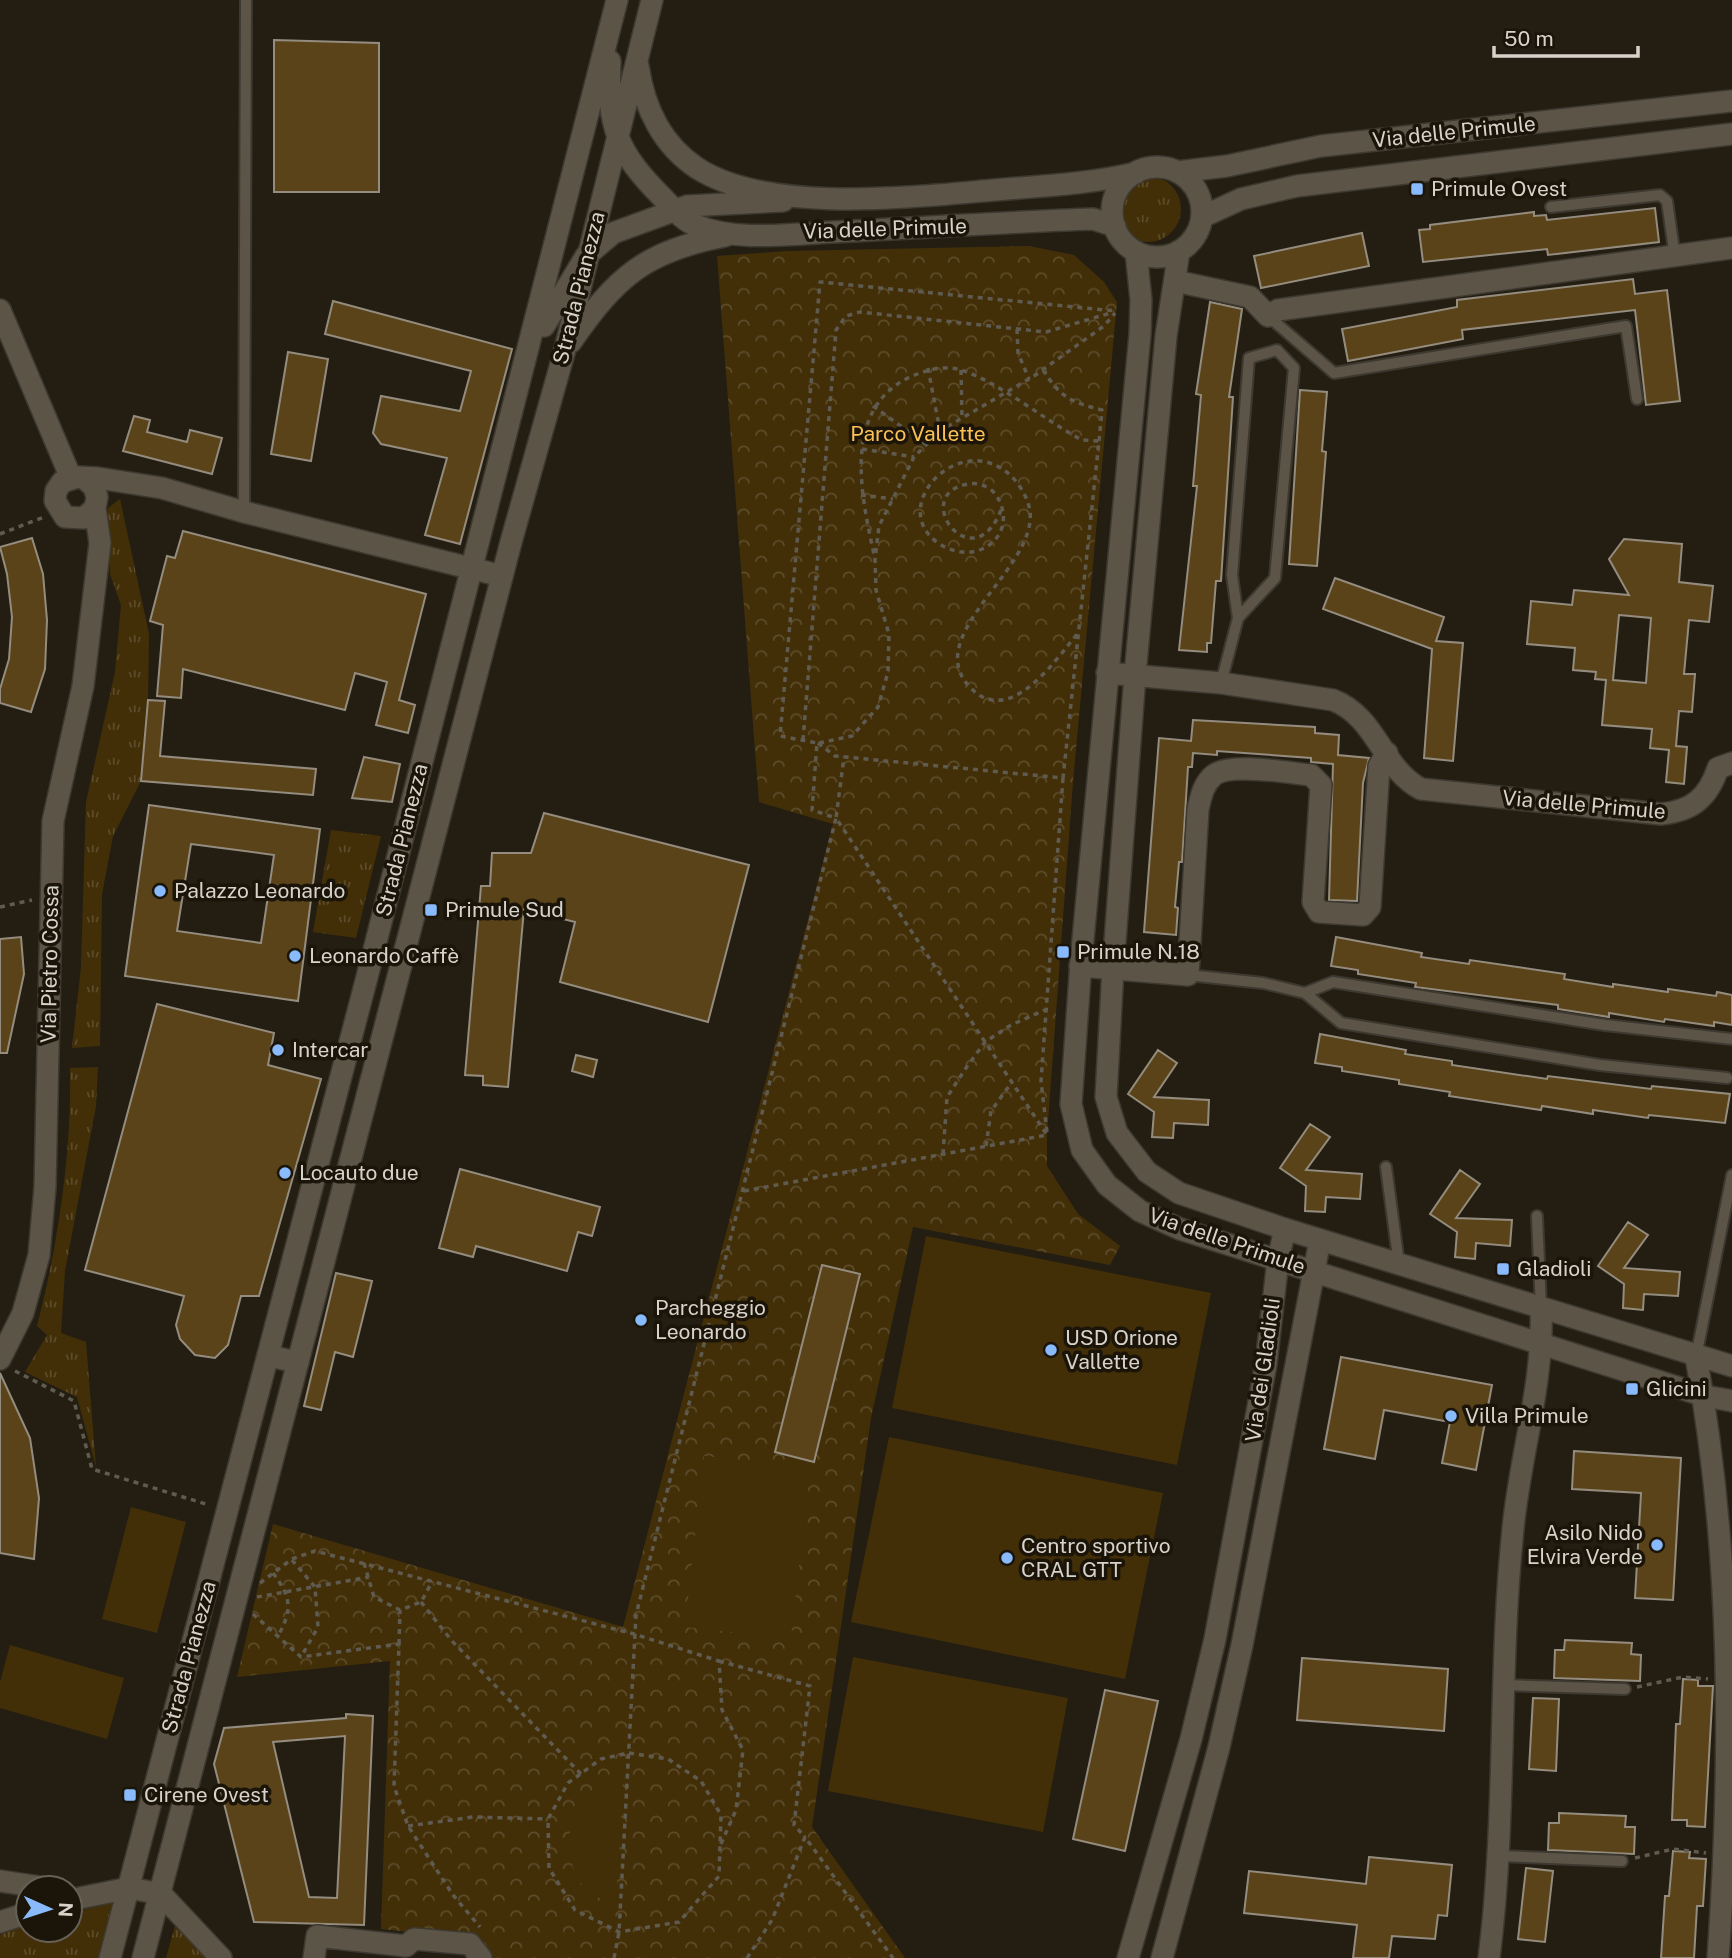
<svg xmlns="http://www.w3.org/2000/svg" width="1732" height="1958" font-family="'Public Sans',sans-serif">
<defs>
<pattern id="grass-tufts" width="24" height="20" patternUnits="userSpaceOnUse" patternTransform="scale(1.75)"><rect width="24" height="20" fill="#422f08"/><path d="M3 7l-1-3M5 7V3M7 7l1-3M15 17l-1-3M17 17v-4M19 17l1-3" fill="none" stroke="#5d4c2b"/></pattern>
<pattern id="forest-crowns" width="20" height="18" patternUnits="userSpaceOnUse" patternTransform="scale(1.75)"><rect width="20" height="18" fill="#422f08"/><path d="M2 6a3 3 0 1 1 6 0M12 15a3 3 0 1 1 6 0" fill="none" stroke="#5d4c2b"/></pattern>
</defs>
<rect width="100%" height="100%" fill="#241e12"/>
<!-- grass -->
<path fill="url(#grass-tufts)" d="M1115 209a33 33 0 1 1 66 0a33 33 0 1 1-66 0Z
M120,499L149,634L148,700L141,781L113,836L102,894L100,1046L72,1048L81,967L86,802L115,672L121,605L110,574L108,508Z
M331,830L381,836L356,938L313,932Z
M98,1067L96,1106L65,1271L61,1333L86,1342L96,1467L77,1397L25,1372L47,1335L37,1326C58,1245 72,1152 70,1068Z
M115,1902L99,1958H0V1935L28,1923V1930H70V1913Z
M175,1926L206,1958H166Z"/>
<!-- forest -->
<path fill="url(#forest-crowns)" d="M1029,246L1074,255L1104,282L1117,302L1073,782L1047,1135V1166L1078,1214L1120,1246L1110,1265L913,1227L871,1418L812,1827L905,1958H489L474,1939L381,1929L390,1661L237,1677L273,1524L623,1627L833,824L759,802L717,256L788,251Z"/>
<!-- garden -->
<path fill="#422f08" d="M926,1236L1211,1293L1177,1465L892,1408Z
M889,1437L1163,1493L1125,1679L851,1622Z
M704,1456L810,1468L791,1638L685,1627Z
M131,1507L186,1522L157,1633L102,1619Z
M10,1645L124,1678L107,1739L0,1708V1682Z
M853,1657L1068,1698L1043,1832L828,1791Z
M623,1778L616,1905C607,1901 594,1897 587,1890C578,1883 572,1866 570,1855C565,1816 585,1788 623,1778Z"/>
<!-- building -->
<path fill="#5a4319" stroke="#948c7e" stroke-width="2" fill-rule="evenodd" d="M274,40L379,43V192H274Z
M1655,208L1659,242L1548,255L1547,249L1423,262L1419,230L1430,229V225L1534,212V216L1546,215L1547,220Z
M1362,233L1369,266L1261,288L1254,256Z
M1633,279L1635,294L1667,290L1680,401L1646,405L1635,310L1462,330L1463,339L1348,361L1342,329L1457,307V300Z
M333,301L512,349L460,544L425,535L447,458L381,444L373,433L381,396L460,411L471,371L325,334Z
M1210,302L1242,309L1229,397H1233L1221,581H1216L1211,643H1207V652L1179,650L1197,486H1193L1201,395L1196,394Z
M288,352L328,359L311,461L271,454Z
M1300,390L1327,392L1322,451L1326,452L1317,566L1289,564Z
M134,416L150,420L147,432L187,442L190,430L222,438L212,474L123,451Z
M183,531L426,594L399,700L415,705L408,733L376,725L387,682L355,673L345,710L183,669L181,698L157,696L163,625L150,621L167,556L175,558Z
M32,538L43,574L47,620L45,669L31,712L0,703V689L9,659L12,617L7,574L0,547Z
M1624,539L1682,544L1679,582L1713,586L1709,622L1689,620L1684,674H1695L1692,712L1679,711L1676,746L1687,747L1684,784L1666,782L1669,750L1650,748L1652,729L1602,725L1606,680L1595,679L1596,672L1573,670L1575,648L1527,644L1531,601L1572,605L1574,590L1629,595L1609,559ZM1619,615L1651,618L1646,683L1613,680Z
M1335,578L1444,617L1436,641L1463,643L1453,761L1424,758L1432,649L1323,609Z
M148,700L165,701L160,756L316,769L313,795L141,781Z
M1193,720L1315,727V733L1339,735L1338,755L1369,758L1363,783L1357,901L1329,900L1333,764L1311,762V758L1217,751V755L1193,753L1192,767H1188L1182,862H1179L1175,907L1178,908L1176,935L1144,932L1159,738L1191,741Z
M364,757L400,764L392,802L352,798Z
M149,805L320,829L298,1001L125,976ZM191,844L274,855L261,943L177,931Z
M544,813L749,865L708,1022L560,982L575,922L524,909L508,1087L483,1085V1076L465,1075L481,886H490L492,853H531Z
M21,937L24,974L7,1053H0V939Z
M1336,937L1422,953L1421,957L1469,964L1470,960L1565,974L1564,979L1613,987V984L1668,992V989L1716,996L1717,992L1732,995V1025L1714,1022V1026L1665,1019L1664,1022L1609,1013V1017L1558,1009V1005L1415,987L1416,983L1358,974V970L1331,966Z
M157,1004L274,1033L268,1065L321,1079L259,1296H241L228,1345L215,1358L195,1355L180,1339L176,1325L184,1296L85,1270Z
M1320,1034L1406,1050L1405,1054L1452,1061V1065L1547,1079L1548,1076L1651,1089L1652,1086L1730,1094L1725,1123L1649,1115L1648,1118L1593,1110V1114L1542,1106L1541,1110L1449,1096L1450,1092L1399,1084V1080L1342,1071V1067L1315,1063Z
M1158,1050L1177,1063L1154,1097L1209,1100L1208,1125L1174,1123L1173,1138L1152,1137L1154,1112L1128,1094Z
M576,1055L597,1060L593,1077L572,1071Z
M1310,1124L1330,1137L1306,1170L1362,1174L1360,1199L1326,1197L1325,1212L1305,1211L1306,1186L1280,1168Z
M460,1169L600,1207L592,1236L578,1232L567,1271L476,1246L473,1257L439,1248Z
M1460,1170L1480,1184L1456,1218L1512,1220L1510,1246L1476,1243L1475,1259L1455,1257L1457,1232L1430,1214Z
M1628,1222L1648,1235L1624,1268L1680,1272L1678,1296L1644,1294L1643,1310L1623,1308L1624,1284L1598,1266Z
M822,1265L860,1274L814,1462L775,1452Z
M336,1273L372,1281L353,1357L335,1352L321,1410L304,1406Z
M1341,1357L1492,1385L1476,1470L1442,1463L1450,1422L1384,1410L1375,1459L1324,1449Z
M0,1373L30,1438L39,1498L34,1559L0,1553Z
M1574,1451L1681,1458L1673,1600L1635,1598L1641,1493L1572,1489Z
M1565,1640L1632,1643L1631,1654L1641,1655L1640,1681L1554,1678L1555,1650H1564Z
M1302,1658L1448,1669L1444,1731L1297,1720Z
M1683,1679L1698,1680V1686H1713L1705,1827L1687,1826V1820H1672L1676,1724H1680Z
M1105,1690L1158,1701L1125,1851L1073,1839Z
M1533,1698L1559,1699L1556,1771L1529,1769Z
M346,1714L373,1716L364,1925L254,1922L214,1764L224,1728L346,1718ZM345,1736L337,1898L309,1897L273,1742Z
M1559,1813L1626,1816L1625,1827H1635L1634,1854L1548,1850L1549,1823H1559Z
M1673,1851L1690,1852L1689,1858L1706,1859L1703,1906H1697L1694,1958H1661L1665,1896H1669Z
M1369,1857L1452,1865L1447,1916L1438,1915L1435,1939L1392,1936L1389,1958H1353L1357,1925L1244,1913L1249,1871L1366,1884Z
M1526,1868L1553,1871L1545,1942L1518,1939Z"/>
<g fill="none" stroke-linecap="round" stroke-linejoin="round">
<defs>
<path id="lane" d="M1551,207L1660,195L1667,201L1675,257
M1268,316L1334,373L1626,326L1637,399
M244,512L246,0
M1238,618L1275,578L1294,368L1277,350
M1221,683L1238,618L1232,575L1249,358L1277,350
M1188,975L1263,983L1305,993
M1727,1078L1600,1065L1341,1023L1305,993L1333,982L1605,1025L1732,1039
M1386,1167L1399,1264
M1537,1216L1541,1308
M1696,1357L1732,1175
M1505,1685L1625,1689
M1500,1856L1622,1861"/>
<path id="street" d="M1175,281L1250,297L1268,316L1278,310L1732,248
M0,310L71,478
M95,508L84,518L65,517L55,501L56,491L62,482L78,477L98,478L162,488L244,512L502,576
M1107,673L1221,683L1333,700C1377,717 1382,769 1421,789L1661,814C1692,811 1708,798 1718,768L1732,763
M1080,966L1188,975L1198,809C1201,797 1203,784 1214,775C1231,762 1289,773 1311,775L1321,785L1313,902L1319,912L1363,915L1370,907L1379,766L1387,753
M268,1356L298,1362
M1696,1357C1732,1554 1732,1758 1718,1958
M0,1359L23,1313L39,1255L45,1187L53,821L83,686L100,543L95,508L97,497L94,487L85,479
M0,1881L47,1888
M129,1888L161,1894
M314,1958L317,1936L406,1946L414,1939L470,1944L481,1958
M1128,1958L1191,1739L1215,1639L1266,1364L1278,1260L1285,1229
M1162,1958L1219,1747L1242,1645L1320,1240
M1489,1958C1507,1816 1498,1672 1513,1529C1520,1455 1544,1383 1541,1308"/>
<path id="secondary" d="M610,61C607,127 617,152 663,198C673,208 682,220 695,225C736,242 790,234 833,232C920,228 1006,222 1093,219L1115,226
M638,66C644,107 662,145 697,168C768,214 913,197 994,190C1042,186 1089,184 1136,173
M1112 212a45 45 0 1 1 90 0a45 45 0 1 1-90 0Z
M1177,172L1227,166L1321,146L1732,101
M1202,217L1241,199L1297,186L1732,134
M1179,251L1166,336L1135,675L1113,968L1106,1097L1117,1133L1147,1172L1179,1193L1285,1229L1732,1366
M1136,252L1141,300L1140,334L1081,961L1071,1104L1082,1150L1107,1185L1140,1211L1180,1229L1705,1396L1732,1401
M544,326L586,256L613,233L687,206L783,201
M571,342C616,277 645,251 725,236
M161,1894L221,1958
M70,1900L129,1888
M0,1922L28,1913
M110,1958L367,977L617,0
M143,1958L511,542L564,353L652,0"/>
</defs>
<!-- lane casing -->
<use href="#lane" stroke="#3d3931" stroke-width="14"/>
<!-- street casing -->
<use href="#street" stroke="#3d3931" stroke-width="24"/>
<!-- secondary casing -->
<use href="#secondary" stroke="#3d3931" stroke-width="24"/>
<!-- path -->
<path stroke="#605b50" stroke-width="3.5" stroke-dasharray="5 5" stroke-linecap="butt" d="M1017,329L1018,353L1029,379
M928,368L940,431
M961,370L962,419
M1043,370C1061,398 1071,402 1102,410L1099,441
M873,406L927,445
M862,449L914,457
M861,495L893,499
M1001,510C973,582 908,494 968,484C977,482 990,486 996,495C1021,533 978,570 938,543C886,506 960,429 1010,475C1019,483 1028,498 1030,511C1037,568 925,632 967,684C1007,732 1054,662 1078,633
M0,534L44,517
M803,740L836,330L846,316L860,312L1046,332L1114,312
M818,743L835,756L1063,778L1099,441L1082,440C1046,421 997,381 961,370C944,365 926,370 910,377C840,410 862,499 875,559
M819,743L852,736L878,707L888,672L889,634L876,590L875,559L879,526L914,457L940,431L1034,376L1104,326L1115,313
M0,907L32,900
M1047,1132L1041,1081L1063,778
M986,1146L991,1111L1012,1082
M943,1154L947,1097L966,1068L985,1042L1011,1025L1045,1010
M744,1191L1047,1135L836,818L844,757
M15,1371L74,1401L92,1469L209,1505
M292,1560L315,1587L318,1627L301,1657
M364,1563L374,1597L400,1610L421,1602L432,1582
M273,1573C291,1597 293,1609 278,1636
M260,1583L292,1559L315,1551L634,1634L719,1661L722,1710L743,1750L736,1810L720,1846
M257,1597L369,1577
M421,1602L452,1641L581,1774
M253,1614L301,1657L399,1644L394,1786L408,1826L453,1895L480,1927
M399,1644L400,1610
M719,1661L810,1686L794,1825L805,1837
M1637,1687L1683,1677L1708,1679
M629,1753L668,1759L701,1781L721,1815L719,1876L679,1922L619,1932L575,1910L549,1868L548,1819L568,1783L601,1759Z
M408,1826L473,1817L548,1819
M1635,1858L1673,1849L1706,1853
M614,1958L619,1932L636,1615L836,818L812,810L817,743L780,736L820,282L1116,311
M747,1958L772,1920L805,1837L893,1958"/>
<!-- lane -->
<use href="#lane" stroke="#5c5447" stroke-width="10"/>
<!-- street -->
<use href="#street" stroke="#5c5447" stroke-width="21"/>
<!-- secondary -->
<use href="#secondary" stroke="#5c5447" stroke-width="21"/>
</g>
<!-- markers -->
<g fill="#89bafc" stroke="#1b1409" stroke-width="2.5">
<rect x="1410" y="182" width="14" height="14" rx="3.5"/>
<circle cx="160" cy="891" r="7"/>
<rect x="424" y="903" width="14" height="14" rx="3.5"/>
<rect x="1056" y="945" width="14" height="14" rx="3.5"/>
<circle cx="295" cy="956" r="7"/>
<circle cx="278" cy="1050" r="7"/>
<circle cx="285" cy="1173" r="7"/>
<rect x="1496" y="1262" width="14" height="14" rx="3.5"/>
<circle cx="641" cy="1320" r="7"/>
<circle cx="1051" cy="1350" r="7"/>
<rect x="1625" y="1382" width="14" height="14" rx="3.5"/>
<circle cx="1451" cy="1416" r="7"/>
<circle cx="1657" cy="1545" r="7"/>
<circle cx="1007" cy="1558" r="7"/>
<rect x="123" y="1788" width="14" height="14" rx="3.5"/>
</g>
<g text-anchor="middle" stroke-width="7" stroke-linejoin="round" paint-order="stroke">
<!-- street labels -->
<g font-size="21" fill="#d7d3cb" stroke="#1b1409">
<text transform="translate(1454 132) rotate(-6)" y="7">Via delle Primule</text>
<text transform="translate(885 229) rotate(-2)" y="7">Via delle Primule</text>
<text transform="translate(579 288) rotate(-76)" y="7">Strada Pianezza</text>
<text transform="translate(1584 805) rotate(5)" y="7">Via delle Primule</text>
<text transform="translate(402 840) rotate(-76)" y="7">Strada Pianezza</text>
<text transform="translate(50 964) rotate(-89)" y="7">Via Pietro Cossa</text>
<text transform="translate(1227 1241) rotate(19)" y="7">Via delle Primule</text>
<text transform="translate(1263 1370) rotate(-82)" y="7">Via dei Gladioli</text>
<text transform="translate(189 1657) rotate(-75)" y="7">Strada Pianezza</text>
</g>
<!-- poi labels -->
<g font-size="21" fill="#d7d3cb" stroke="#1b1409" text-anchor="start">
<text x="1431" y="196">Primule Ovest</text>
<text x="174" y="898">Palazzo Leonardo</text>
<text x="445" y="917">Primule Sud</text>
<text x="1077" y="959">Primule N.18</text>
<text x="309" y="963">Leonardo Caffè</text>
<text x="292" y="1057">Intercar</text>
<text x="299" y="1180">Locauto due</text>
<text x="1517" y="1276">Gladioli</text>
<text x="655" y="1315">Parcheggio<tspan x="655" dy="24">Leonardo</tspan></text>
<text x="1065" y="1345">USD Orione<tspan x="1065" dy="24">Vallette</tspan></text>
<text x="1646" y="1396">Glicini</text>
<text x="1465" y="1423">Villa Primule</text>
<text x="1643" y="1540" text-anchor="end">Asilo Nido<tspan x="1643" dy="24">Elvira Verde</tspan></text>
<text x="1021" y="1553">Centro sportivo<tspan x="1021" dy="24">CRAL GTT</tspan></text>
<text x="144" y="1802">Cirene Ovest</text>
</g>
<!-- park labels -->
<g font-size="21" fill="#fbc154" stroke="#1b1409">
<text x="918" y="441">Parco Vallette</text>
</g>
</g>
<!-- north arrow -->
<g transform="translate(49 1909) rotate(93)"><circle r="33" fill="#1b1409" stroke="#666057" stroke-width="2"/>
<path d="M0-5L12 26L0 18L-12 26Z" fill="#89bafc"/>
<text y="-10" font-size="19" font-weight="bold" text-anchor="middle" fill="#d7d3cb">N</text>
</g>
<!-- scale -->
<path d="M1494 46v10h144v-10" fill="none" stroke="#d7d3cb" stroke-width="3.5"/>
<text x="1504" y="46" font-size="21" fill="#d7d3cb" stroke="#1b1409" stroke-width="5" paint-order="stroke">50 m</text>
</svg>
